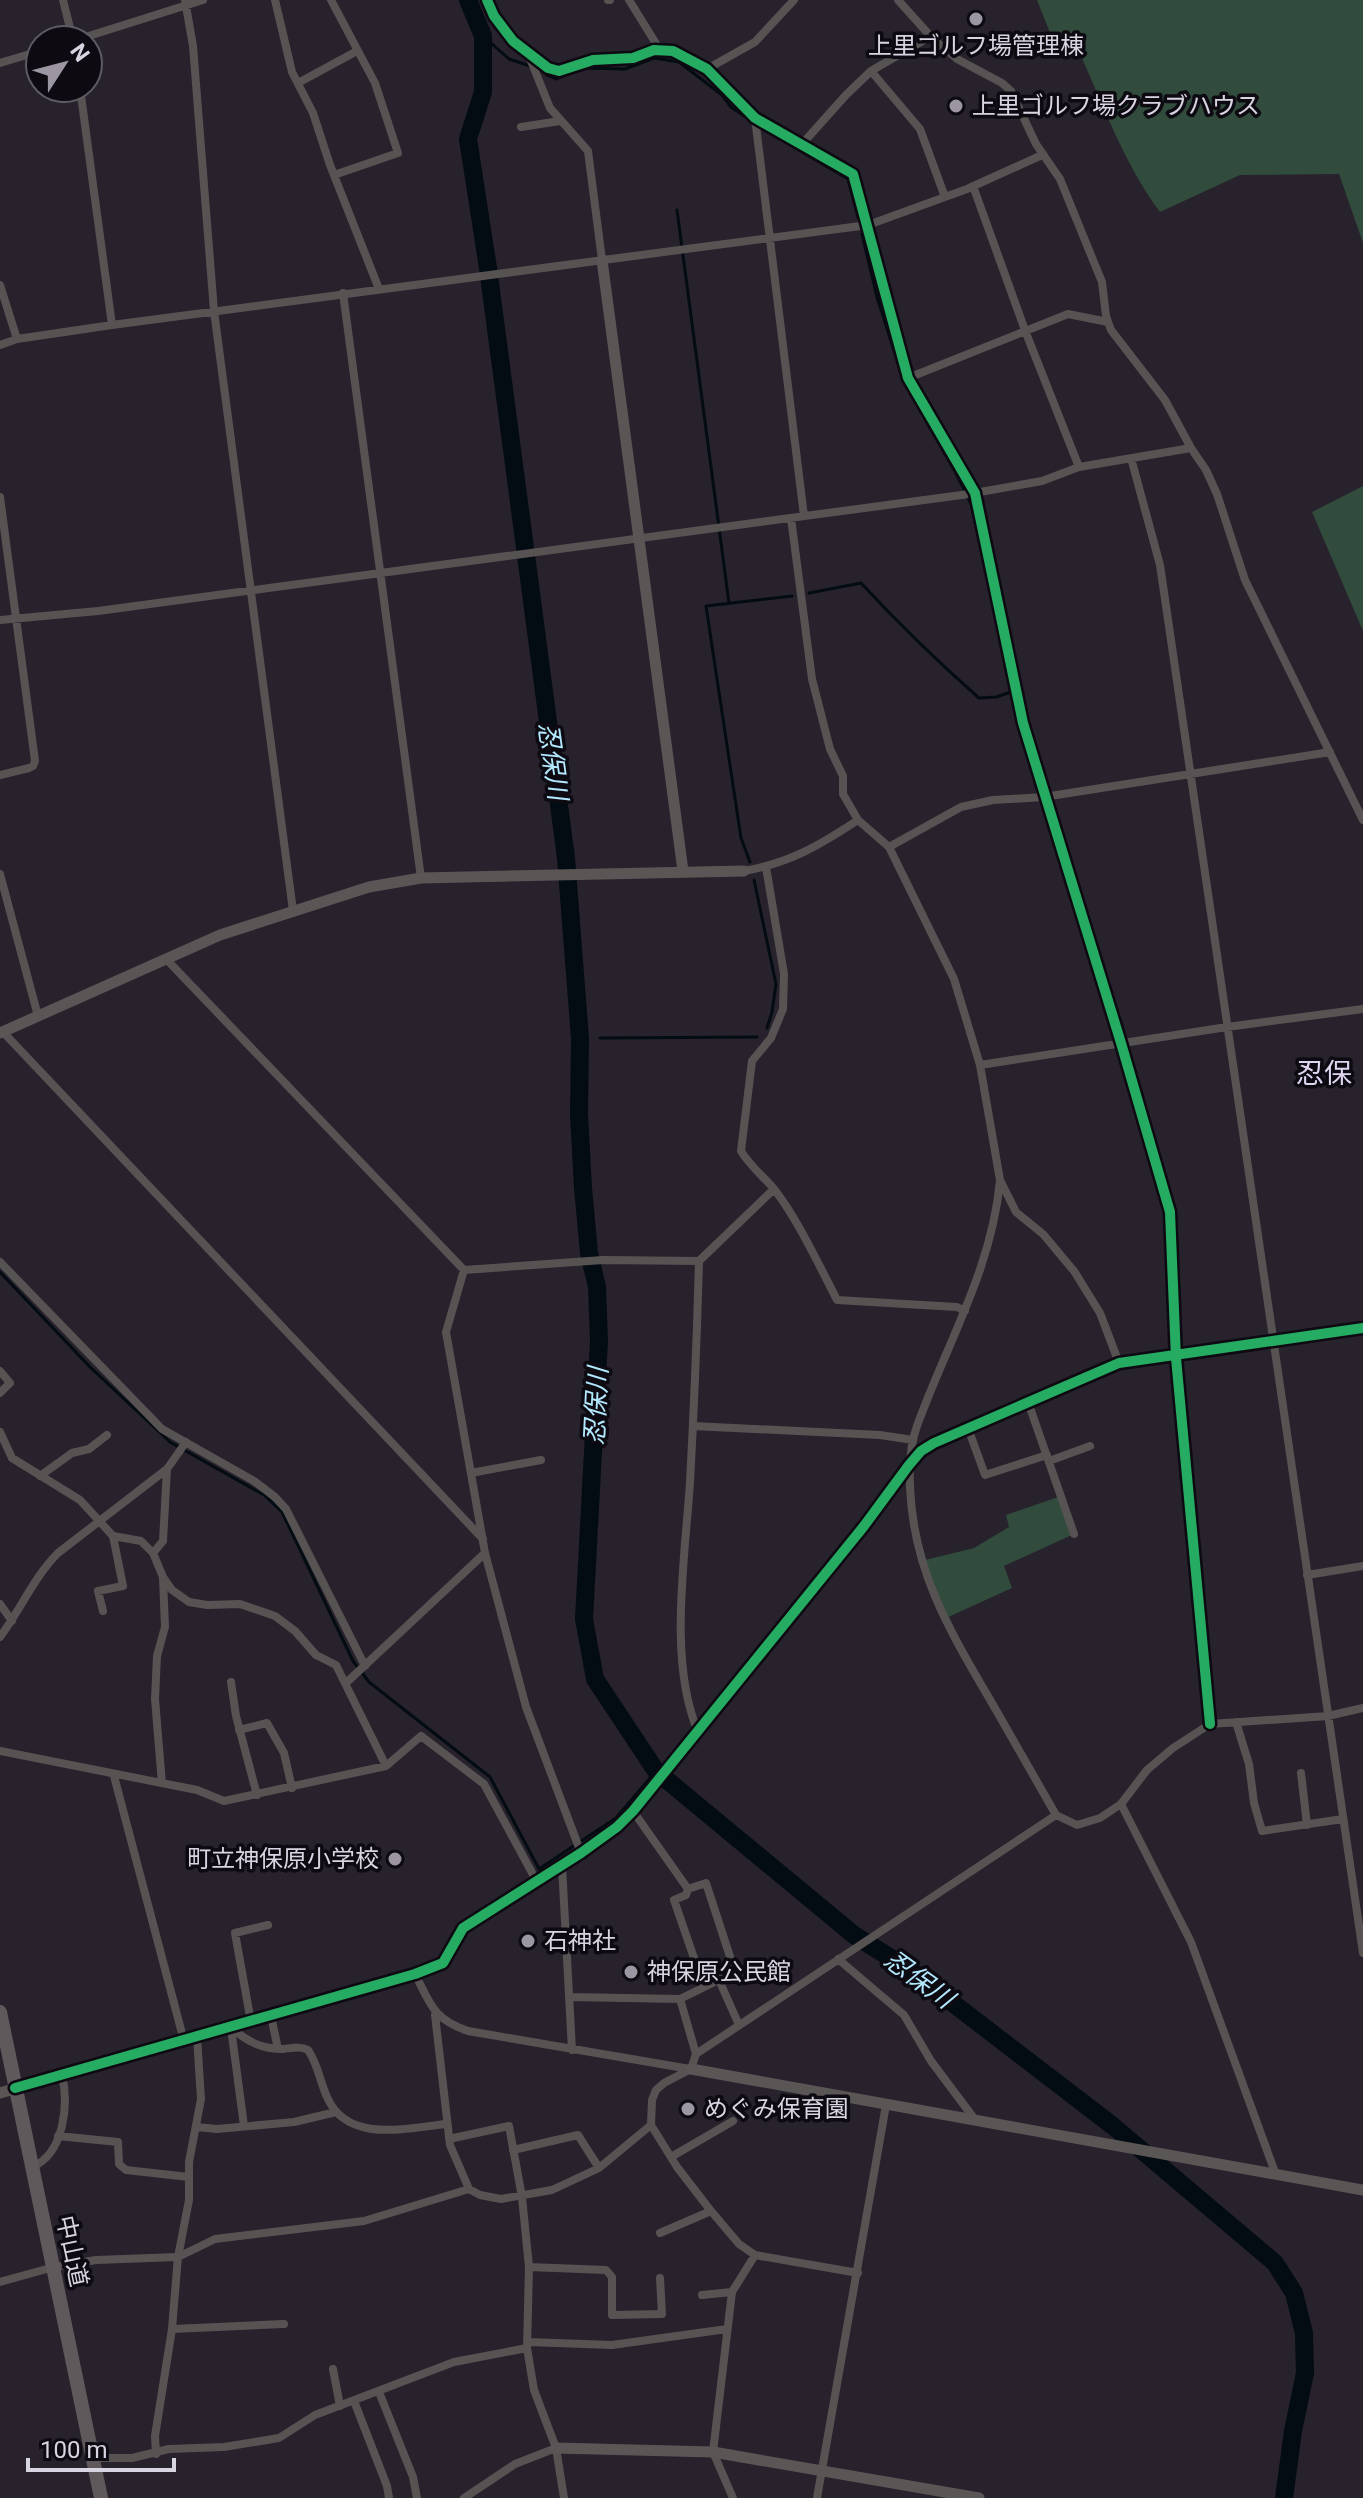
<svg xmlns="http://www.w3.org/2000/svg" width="1363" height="2498" font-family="Roboto,'Noto Sans JP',sans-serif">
<rect width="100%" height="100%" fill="#27222c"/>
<!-- green -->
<path fill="#314b3c" d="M1037,0H1363V243L1339,174L1240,175L1160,212C1124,164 1102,102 1077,47L1058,53Z
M1363,486V631L1312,512Z
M1061,1496L1074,1534L1004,1566L1012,1588L944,1619L921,1561L974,1548L1009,1527L1006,1515Z"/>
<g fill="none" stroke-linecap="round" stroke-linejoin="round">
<!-- stream -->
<path stroke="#040c13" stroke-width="3" d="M483,36L509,59L530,66
M547,75L557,79L582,68L625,69L654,58L679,62L722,95L731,107L747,118
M764,129L848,179L858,217
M677,210L729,603
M809,593L861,583C898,623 937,661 979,698L996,697L1011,692L972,506L957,475L904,382L877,297L862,234
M750,862L741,838L706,606L792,596
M754,880L776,984L772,1012L767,1028
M580,1038H584
M600,1038L757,1037
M0,1272L90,1367L170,1442L264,1495L282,1512L353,1661L369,1682L490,1777L539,1869L616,1818L656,1771"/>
<!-- river -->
<path stroke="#040c13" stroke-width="18" d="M468,0L483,36V92L468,139L488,268L566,858L580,1038L579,1114L583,1188L589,1253L597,1287L599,1341L584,1619L595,1679L656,1771L854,1935L907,1968L1113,2126L1275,2263L1294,2293L1304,2333L1305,2373L1293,2431L1284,2498"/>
<!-- street -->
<path stroke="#585353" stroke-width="8" d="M63,0L73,40
M185,0L193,46L214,311L293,911
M275,0L292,72L313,113L330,165L379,289
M331,0L375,83L398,153L334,175
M487,0L494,16L513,41L548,68L559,71L593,60L633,58L654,50L673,51L707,69L755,118L853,174L908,378L975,493L1023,723L1121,1043L1170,1212L1176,1358L1210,1724
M608,0H610
M629,0L660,50
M898,0L933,39L957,59L1002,83L1011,91L1036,144L1060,179L1102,282L1106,316L1111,330L1165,400L1191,448L1206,470L1217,494L1245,580L1363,820
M76,40L203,0
M529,56L550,108L588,151L602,260
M0,63L40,51
M707,69L755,42L794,0
M871,71L920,129L945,197
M298,83L357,51
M80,88L112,325
M755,118L804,516
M521,127L560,121
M803,143L846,95L871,71L931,36
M973,186L1026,333L1079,467
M0,285L17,339
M343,293L421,878
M0,345L17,339L112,325L868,225L967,189L1042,155
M908,378L1068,314L1108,322
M1131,458L1160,565L1363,1953
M0,497L35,761L33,766L29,768L0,775
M791,518L812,679L830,749L843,776V794L858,820L889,847L954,979L980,1065L1000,1180L1016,1212L1043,1234L1074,1271L1100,1313L1119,1363
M0,620L98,611L969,494L1042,481L1079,467L1191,448
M889,847L961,807L993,800L1044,797L1330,752
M766,867L784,974L783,1009L771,1038L752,1061L741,1151C750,1166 763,1176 774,1189C797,1218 820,1267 837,1300L957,1307L965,1311
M744,871C790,863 820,845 858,820
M0,874L38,1016
M167,960L464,1270L603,1260L699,1261
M3,1032L483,1539
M980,1065L1227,1027L1363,1009
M1000,1180C992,1269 947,1343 917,1426C910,1445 909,1465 910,1486C913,1574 953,1636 996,1710C1016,1745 1036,1780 1056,1815L1077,1825L1100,1818L1121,1804L1147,1770L1173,1748L1210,1724L1328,1716L1363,1708
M0,1262L162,1429L254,1481L275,1497L286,1509L365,1666
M464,1270L446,1332L485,1553L526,1707L581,1853
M0,1371L10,1383L0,1393
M1028,1402L1074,1534
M693,1426L880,1435L913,1440
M968,1428L985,1475L1047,1455
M0,1432L12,1458L80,1500L113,1536L141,1541L153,1553L163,1577L172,1590L189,1602L207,1605L240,1604L275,1616L295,1631L316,1655L336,1665L386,1766
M1049,1461L1090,1446
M910,1465L921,1451L942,1439L1119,1363L1363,1328
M471,1473L541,1460
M40,1476L72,1453L89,1449L107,1435
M153,1553L163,1541L167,1469
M1307,1575L1363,1566
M0,1604L12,1621
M103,1611L98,1591L123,1586L113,1536
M0,1637C21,1609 34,1577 58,1553L167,1469L186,1442
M231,1682L236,1716L257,1795
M346,1683L485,1553
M1236,1722L1249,1764L1254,1803L1262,1831L1343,1819
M239,1730L267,1723L284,1753L292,1788
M698,1732C668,1661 685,1559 690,1482C694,1409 697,1335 699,1261L774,1189
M0,1751L197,1790L224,1801L386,1766L421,1736L484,1784L537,1882
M1301,1773L1307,1825
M114,1776L184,2041
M162,1783L155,1699L157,1656L165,1627L163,1578
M1121,1804L1191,1942L1276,2175
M633,1811L688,1889L706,1883L735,1972L680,1999L696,2054
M562,1866L572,2050
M688,1889L686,1895L674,1900L704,1987
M838,1959L904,2015L931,2061L976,2121
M415,1974C431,2005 433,2019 468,2031L690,2069
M719,1980L739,2025
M569,1997L680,1999
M435,2015L450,2145L469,2189L480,2195L501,2199L552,2190L599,2168L651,2125
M271,2016L278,2049
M251,2022L235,1933L268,1925
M231,2027C247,2042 262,2049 283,2049C293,2048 300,2046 308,2050C318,2064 320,2082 327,2097C347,2144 407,2128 446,2124
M231,2028L244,2126
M196,2127L217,2129L294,2122L336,2112
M58,2136L118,2142L119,2164L126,2170L189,2177
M449,2139L509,2126L522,2197L529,2267L527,2348L534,2390L556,2448L564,2498
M513,2150L578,2135L599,2168
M671,2157L733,2121
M32,2167C64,2154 69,2105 62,2075
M660,2233L711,2211
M529,2267L606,2270L612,2277V2315L662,2314L660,2278
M858,2273L755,2255L739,2244L711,2211L677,2167L651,2125L652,2100L656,2090L664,2083L691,2069L696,2054L1056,1815
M0,2282L54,2267L96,2260L178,2257L215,2239L364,2221L469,2189
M702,2295L732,2292
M172,2329L284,2324
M528,2342L612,2345L727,2329
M333,2369L340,2406
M379,2392L413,2477L417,2498
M354,2401L387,2486L389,2498
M156,2454L155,2436L172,2329L178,2257L189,2200V2162L201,2099L197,2037
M93,2458H132L169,2449L224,2447L279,2438L315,2415L454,2362L527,2348
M464,2498L515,2464L556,2448
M733,2498L713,2452L732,2292L755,2255
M817,2498L886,2105"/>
<!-- secondary -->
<path stroke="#5b5656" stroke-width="11" d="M602,260L683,871
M0,1033L220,935L369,887L421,878L744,871
M691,2069L1363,2190
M0,2093L415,1974L443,1963L463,1928L581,1853L617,1827L633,1811L864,1526L909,1465
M556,2448L713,2452L979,2498"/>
<!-- highway -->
<path stroke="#60595b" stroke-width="14" d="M0,2012L101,2498"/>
<defs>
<path id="cycleway" d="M487,0L494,16L513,41L548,68L559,71L593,60L633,58L654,50L673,51L707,69L755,118L853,174L908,378L975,493L1023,723L1121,1043L1170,1212L1176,1358L1210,1724
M15,2088L415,1974L443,1963L463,1928L581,1853L617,1827L633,1811L864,1526L909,1465L921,1451L934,1443L1119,1363L1363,1328"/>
</defs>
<!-- cycleway casing -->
<use href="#cycleway" stroke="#0d0a12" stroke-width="15"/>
<!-- cycleway -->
<use href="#cycleway" stroke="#26ab63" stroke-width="10"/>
</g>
<!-- markers -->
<g fill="#9b96a2" stroke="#0d0a12" stroke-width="3">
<circle cx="976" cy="19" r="8"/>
<circle cx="956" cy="106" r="8"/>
<circle cx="395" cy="1859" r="8"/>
<circle cx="528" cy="1941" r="8"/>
<circle cx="631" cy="1972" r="8"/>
<circle cx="688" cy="2109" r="8"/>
</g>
<g text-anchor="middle" stroke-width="7" stroke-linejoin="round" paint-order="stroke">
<!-- poi labels -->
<g font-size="24" fill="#d9d4e1" stroke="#0d0a12" text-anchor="start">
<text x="976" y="54" text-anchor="middle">上里ゴルフ場管理棟</text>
<text x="972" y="114">上里ゴルフ場クラブハウス</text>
<text x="379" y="1867" text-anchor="end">町立神保原小学校</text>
<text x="544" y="1949">石神社</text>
<text x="647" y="1980">神保原公民館</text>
<text x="704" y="2117">めぐみ保育園</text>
</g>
<!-- street labels -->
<g font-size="24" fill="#d9d4e1" stroke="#0d0a12">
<text transform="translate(72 2251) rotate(78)" y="8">中山道</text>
</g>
<!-- water labels -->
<g font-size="26" font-style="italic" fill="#b3e9fe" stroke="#0d0a12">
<text transform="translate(553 761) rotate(82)" y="9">忍保川</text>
<text transform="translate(596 1406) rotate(-87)" y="9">忍保川</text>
<text transform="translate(919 1979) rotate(36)" y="9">忍保川</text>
</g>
<!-- quarter labels -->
<g font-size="28" fill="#dfd5f0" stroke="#0d0a12">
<text x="1324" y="1083">忍保</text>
</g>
</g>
<!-- north arrow -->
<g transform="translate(64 64) rotate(54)"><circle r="38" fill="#0d0a12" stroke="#5f5b65" stroke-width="2"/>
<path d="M0-6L14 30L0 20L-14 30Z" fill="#9b96a2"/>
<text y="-12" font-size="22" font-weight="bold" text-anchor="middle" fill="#d9d4e1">N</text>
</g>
<!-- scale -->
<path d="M28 2458v12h146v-12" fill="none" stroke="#d9d4e1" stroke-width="4"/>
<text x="40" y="2458" font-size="24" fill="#d9d4e1" stroke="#0d0a12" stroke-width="6" paint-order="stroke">100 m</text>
</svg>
